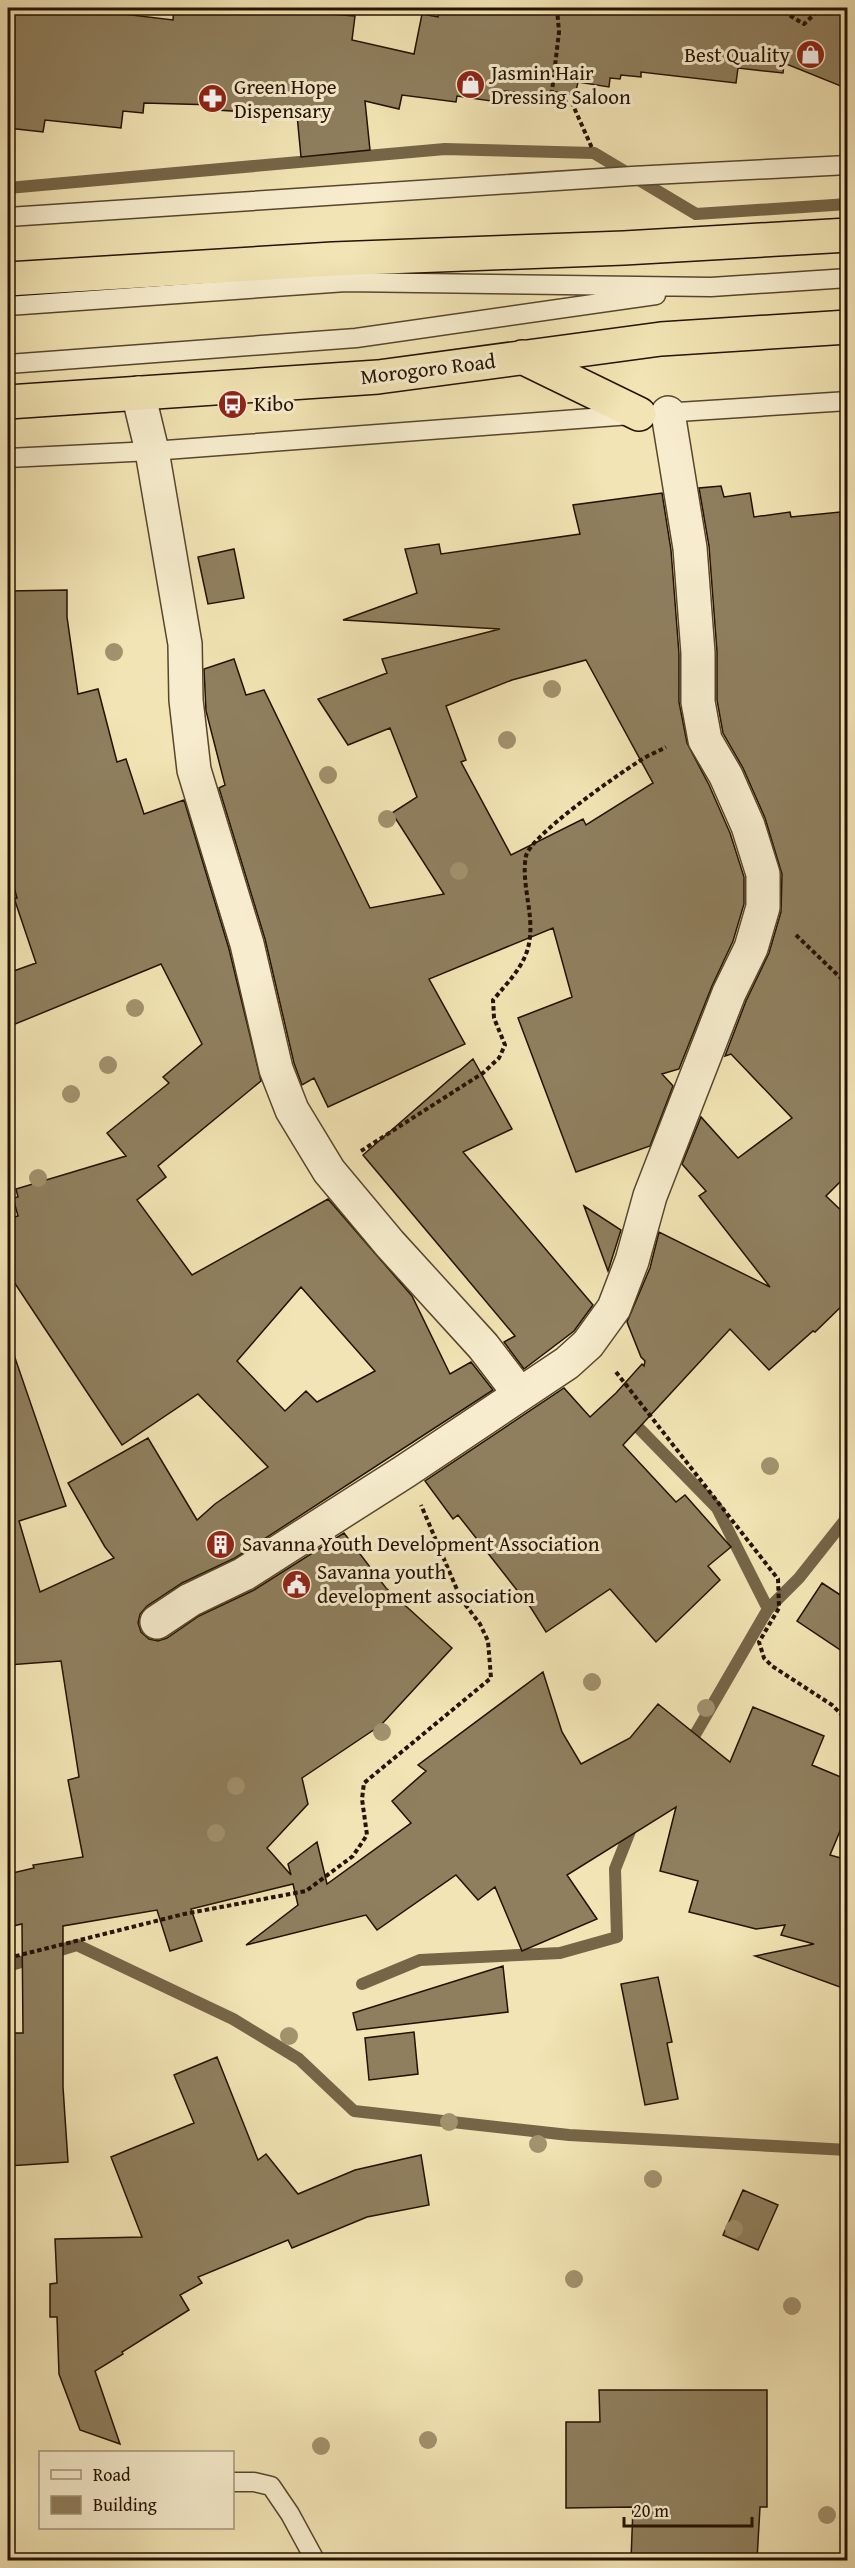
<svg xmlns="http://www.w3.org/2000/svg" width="855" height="2568" font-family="'Gentium Book Plus',serif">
<rect width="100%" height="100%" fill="#f2e4b4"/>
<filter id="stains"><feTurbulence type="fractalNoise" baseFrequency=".00333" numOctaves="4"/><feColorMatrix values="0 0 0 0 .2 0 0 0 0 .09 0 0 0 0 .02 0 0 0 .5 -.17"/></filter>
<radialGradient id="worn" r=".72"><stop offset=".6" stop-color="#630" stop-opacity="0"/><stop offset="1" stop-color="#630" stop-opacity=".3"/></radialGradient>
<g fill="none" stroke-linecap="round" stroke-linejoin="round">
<!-- stream -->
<path stroke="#766547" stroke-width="12" d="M8,188L445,149L594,153L696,214L848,204
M627,1416L717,1508L768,1609
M687,1746L696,1733L768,1609L799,1578L845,1520L848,1489
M8,1966L77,1945L233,2019L299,2059L354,2111L569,2135L848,2150
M362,1984L420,1960L560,1953L617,1937L615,1869L634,1821"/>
</g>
<!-- building -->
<path fill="#8f7f5e" stroke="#241200" stroke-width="1.5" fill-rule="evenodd" d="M8,8H73L173,20L174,8H318V13L355,16L352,40L414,54L422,14L438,17L440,8H848V89L784,63L783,73L738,68L736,83L641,72V77L621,75L620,79L610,78L609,87L578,82L575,95L551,91L550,95L492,90L491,101L457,96L456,102L402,95L399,109L365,101L370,150L301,157L297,115L216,110V105L144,103L143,113L123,111L121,128L45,120L43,132L8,128Z
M721,486L724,497L750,493L754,517L790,512L791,517L840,512L848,609V1174L826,1196L848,1217V1300L815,1332L813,1331L769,1370L730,1329L623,1445L676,1502L685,1495L731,1547L708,1566L720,1580L656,1642L610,1589L546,1632L531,1608L458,1515L453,1519L425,1481L564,1388L590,1417L616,1393L642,1364L644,1366L645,1361L641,1357L627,1322L650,1268L659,1232L770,1287L699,1196L706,1191L682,1164L701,1117L738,1158L792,1118L731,1054L725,1056L746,1001L769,953L781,912L782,874L765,818L743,768L723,733L717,700V652L709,546L699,488Z
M662,493L671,550L679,654V702L687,743L709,785L730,833L744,877V904L733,941L712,986L679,1069L662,1074L673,1086L650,1146L576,1172L518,1018L572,997L553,928L429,979L465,1044L328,1107L314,1078L302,1085L294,1063L265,939L219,788L225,785L206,711L204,669L234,659L246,695L264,690L370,908L444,894L392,813L417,797L390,728L348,745L318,699L387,673L382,659L500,629L343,620L417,593L405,549L439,544L441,554L580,534L573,505ZM586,660L653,783L586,825L583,819L511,855L461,762L466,760L446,706L512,680Z
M234,549L244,598L208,604L198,557Z
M67,590V617L78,694L98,689L117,762L126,759L144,814L184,800L229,949L261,1081L158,1166L166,1177L137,1200L192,1275L328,1199L412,1296L450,1374L471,1362L493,1390L235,1558L182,1583L147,1606L140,1614L138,1623L141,1632L149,1639L158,1641L167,1638L199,1616L254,1590L344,1533L386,1588L452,1648L381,1725L302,1778L308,1804L267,1848L291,1875L288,1864L317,1842L327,1884L411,1823L392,1801L426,1771L418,1765L543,1672L562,1732L581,1764L630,1738L658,1704L730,1762L753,1707L824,1736L812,1765L848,1780V1812L830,1855L848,1860V1990L755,1956L814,1944L781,1935L785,1925L756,1929L689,1912L698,1881L660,1871L676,1807L567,1875L597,1919L522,1951L495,1887L478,1900L456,1875L377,1930L366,1915L246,1945L298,1905L293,1884L191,1909L202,1941L170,1951L157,1910L63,1926V2087L68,2162L8,2166V2042H14V2033H23L22,1924L8,1927V1874L34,1868L33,1865L83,1857L68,1780L79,1777L61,1661L8,1665V1353L13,1352L66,1506L19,1521L40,1592L114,1558L105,1547L68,1483L148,1438L197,1520L215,1504L268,1467L198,1394L122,1445L8,1273V1219L18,1216L13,1198L18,1197L16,1189L126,1156L107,1133L169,1083L163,1077L202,1044L161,964L8,1027V973L36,963L14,898H17L8,866V591ZM301,1287L375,1371L317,1402L306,1391L285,1411L237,1361Z
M473,1059L512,1129L463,1152L593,1305L574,1331L524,1369L504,1342L515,1336L363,1155Z
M584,1206L621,1230L608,1271Z
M822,1583L848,1600V1655L797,1621Z
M503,1966L508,2012L357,2030L353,2013Z
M658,1977L672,2042L667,2043L678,2099L645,2105L621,1984Z
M414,2032L418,2074L369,2080L365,2038Z
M217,2057L258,2160L266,2154L298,2194L355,2170L421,2155L429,2205L367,2217L292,2248L288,2240L198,2277L202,2283L180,2295L189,2310L122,2352L123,2354L95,2371L120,2444L80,2430L59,2374L57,2317H50V2284L57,2283L55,2239L142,2237L111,2157L194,2123L174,2075Z
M743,2190L778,2205L758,2250L723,2235Z
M599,2390H767V2507H760L757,2560H631L633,2507L566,2508V2422H600Z"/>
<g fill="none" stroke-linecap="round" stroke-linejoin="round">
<defs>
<path id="service" d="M8,217L632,176L848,165
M8,306L346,282L711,287L848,278
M8,364L356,338L656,295
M662,413L848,401
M8,458L152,451L631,415
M232,2482H254L271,2486L290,2514L315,2560"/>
<path id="minor" d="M138,393L152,451L185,644L186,700L194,770L247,944L276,1069L292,1110L329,1171L390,1244L483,1346L519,1393
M157,1622L190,1600L244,1574L404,1472L567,1363L588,1344L614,1308L632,1261L650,1196L729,993L751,948L763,907V874L748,826L726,776L705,740L698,702V653L690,548L668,413"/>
<path id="trunk" d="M8,279L333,259L624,248L848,235
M522,357L639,414
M8,402L378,377L661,339L848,327"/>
</defs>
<!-- service casing -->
<use href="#service" stroke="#58462d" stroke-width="21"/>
<!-- minor casing -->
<use href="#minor" stroke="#58462d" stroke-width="36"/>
<!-- trunk casing -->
<use href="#trunk" stroke="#241200" stroke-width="36"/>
<!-- path -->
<path stroke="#241200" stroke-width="4" stroke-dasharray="4.5 3" stroke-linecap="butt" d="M557,8L559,32L551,100L572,103L592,148
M777,8L804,24L821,8
M796,935L848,985
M361,1151L483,1073L499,1058L505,1045L494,1018L493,1000C524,964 536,952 528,902C526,888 523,870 526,856C530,836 617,775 638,762C646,756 657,752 666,747
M616,1372L778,1579L779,1608L759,1642L764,1658L772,1666L832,1705L848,1721
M848,1821L843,1839L848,1840
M8,1958L184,1914L306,1891L353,1856L367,1835L362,1799L364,1783L491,1678L488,1641L480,1624L461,1599L421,1505"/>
<!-- service -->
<use href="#service" stroke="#f7edce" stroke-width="18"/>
<!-- minor -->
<use href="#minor" stroke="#f7edce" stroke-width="33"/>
<!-- trunk -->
<use href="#trunk" stroke="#f2e4b4" stroke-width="33"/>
</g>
<!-- trees -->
<g fill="#a2926e">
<circle cx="114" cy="652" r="9"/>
<circle cx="552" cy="689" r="9"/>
<circle cx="507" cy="740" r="9"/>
<circle cx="328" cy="775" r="9"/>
<circle cx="387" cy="819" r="9"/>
<circle cx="459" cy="871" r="9"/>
<circle cx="135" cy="1008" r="9"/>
<circle cx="108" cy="1065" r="9"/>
<circle cx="71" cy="1094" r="9"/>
<circle cx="38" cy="1178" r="9"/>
<circle cx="770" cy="1466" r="9"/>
<circle cx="592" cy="1682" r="9"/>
<circle cx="706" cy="1708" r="9"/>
<circle cx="382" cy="1732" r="9"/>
<circle cx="236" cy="1786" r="9"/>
<circle cx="216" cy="1833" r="9"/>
<circle cx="289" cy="2036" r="9"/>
<circle cx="449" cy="2122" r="9"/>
<circle cx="538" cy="2144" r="9"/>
<circle cx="653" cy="2179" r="9"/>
<circle cx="734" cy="2229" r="9"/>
<circle cx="574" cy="2279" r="9"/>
<circle cx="792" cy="2306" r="9"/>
<circle cx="428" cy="2440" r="9"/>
<circle cx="321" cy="2446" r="9"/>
<circle cx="827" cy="2515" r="9"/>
</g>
<!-- icons -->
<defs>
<symbol id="shop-disc" viewBox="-11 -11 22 22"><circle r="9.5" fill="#8f2418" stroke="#f7edce"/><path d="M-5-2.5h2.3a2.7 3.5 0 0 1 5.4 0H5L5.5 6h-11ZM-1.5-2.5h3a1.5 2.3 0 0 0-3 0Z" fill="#fff"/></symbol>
<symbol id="pharmacy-disc" viewBox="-11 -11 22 22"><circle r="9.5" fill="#8f2418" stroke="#f7edce"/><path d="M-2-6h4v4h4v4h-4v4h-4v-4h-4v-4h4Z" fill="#fff"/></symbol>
<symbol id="bus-disc" viewBox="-11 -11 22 22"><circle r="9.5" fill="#8f2418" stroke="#f7edce"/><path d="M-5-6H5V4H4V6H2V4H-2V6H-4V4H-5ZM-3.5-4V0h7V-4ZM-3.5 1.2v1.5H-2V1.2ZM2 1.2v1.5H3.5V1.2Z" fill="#fff"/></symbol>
<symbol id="building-disc" viewBox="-11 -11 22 22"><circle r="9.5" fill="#8f2418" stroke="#f7edce"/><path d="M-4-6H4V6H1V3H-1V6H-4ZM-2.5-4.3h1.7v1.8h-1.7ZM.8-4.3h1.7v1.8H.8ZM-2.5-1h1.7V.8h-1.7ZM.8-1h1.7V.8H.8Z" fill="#fff"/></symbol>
<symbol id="civic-disc" viewBox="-11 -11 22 22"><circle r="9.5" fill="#8f2418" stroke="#f7edce"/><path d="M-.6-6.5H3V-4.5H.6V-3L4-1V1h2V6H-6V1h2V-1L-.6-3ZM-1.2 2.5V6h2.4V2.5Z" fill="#fff"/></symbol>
</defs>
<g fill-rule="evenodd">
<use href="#shop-disc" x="794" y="38" width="33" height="33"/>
<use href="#shop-disc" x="454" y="68" width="33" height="33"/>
<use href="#pharmacy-disc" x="196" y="82" width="33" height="33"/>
<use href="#bus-disc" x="216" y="388" width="33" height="33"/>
<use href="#building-disc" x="204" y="1528" width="33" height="33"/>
<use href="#civic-disc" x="280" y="1568" width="33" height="33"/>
</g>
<g text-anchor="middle" stroke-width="6" stroke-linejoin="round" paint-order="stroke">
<!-- poi labels -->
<g font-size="21" fill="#241200" stroke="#f7edce" text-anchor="start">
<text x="790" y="62" text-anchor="end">Best Quality</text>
<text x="491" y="80">Jasmin Hair<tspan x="491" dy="24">Dressing Saloon</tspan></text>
<text x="234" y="94">Green Hope<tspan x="234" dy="24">Dispensary</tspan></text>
<text x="254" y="411">Kibo</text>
<text x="242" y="1551">Savanna Youth Development Association</text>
<text x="317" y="1579">Savanna youth<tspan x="317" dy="24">development association</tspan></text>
</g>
<!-- street labels -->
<g font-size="21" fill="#241200" stroke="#f7edce">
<text transform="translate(428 369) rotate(-7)" y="7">Morogoro Road</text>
</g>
</g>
<!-- margin -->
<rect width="855" height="2568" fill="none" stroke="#f2e4b4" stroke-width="30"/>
<rect x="9" y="9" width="837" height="2550" fill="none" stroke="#241200" stroke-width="3"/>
<rect x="15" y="15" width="825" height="2538" fill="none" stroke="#241200" stroke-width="1.5"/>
<!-- legend -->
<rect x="39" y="2451" width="195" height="78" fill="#f7edce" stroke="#a3957c" stroke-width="1.5"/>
<rect x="51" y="2470" width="30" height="9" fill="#f7edce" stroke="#a3957c" stroke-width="1.5"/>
<text x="93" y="2481" font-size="18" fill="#241200">Road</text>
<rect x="51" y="2496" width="30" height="18" fill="#8f7f5e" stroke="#a3957c" stroke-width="1.5"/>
<text x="93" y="2511" font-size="18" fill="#241200">Building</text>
<!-- scale -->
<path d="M624 2517v9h128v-9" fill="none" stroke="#241200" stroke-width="3"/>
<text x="633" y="2517" font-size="18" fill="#241200" stroke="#f7edce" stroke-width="4.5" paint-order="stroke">20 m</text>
<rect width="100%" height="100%" filter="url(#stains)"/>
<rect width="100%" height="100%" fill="url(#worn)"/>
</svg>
